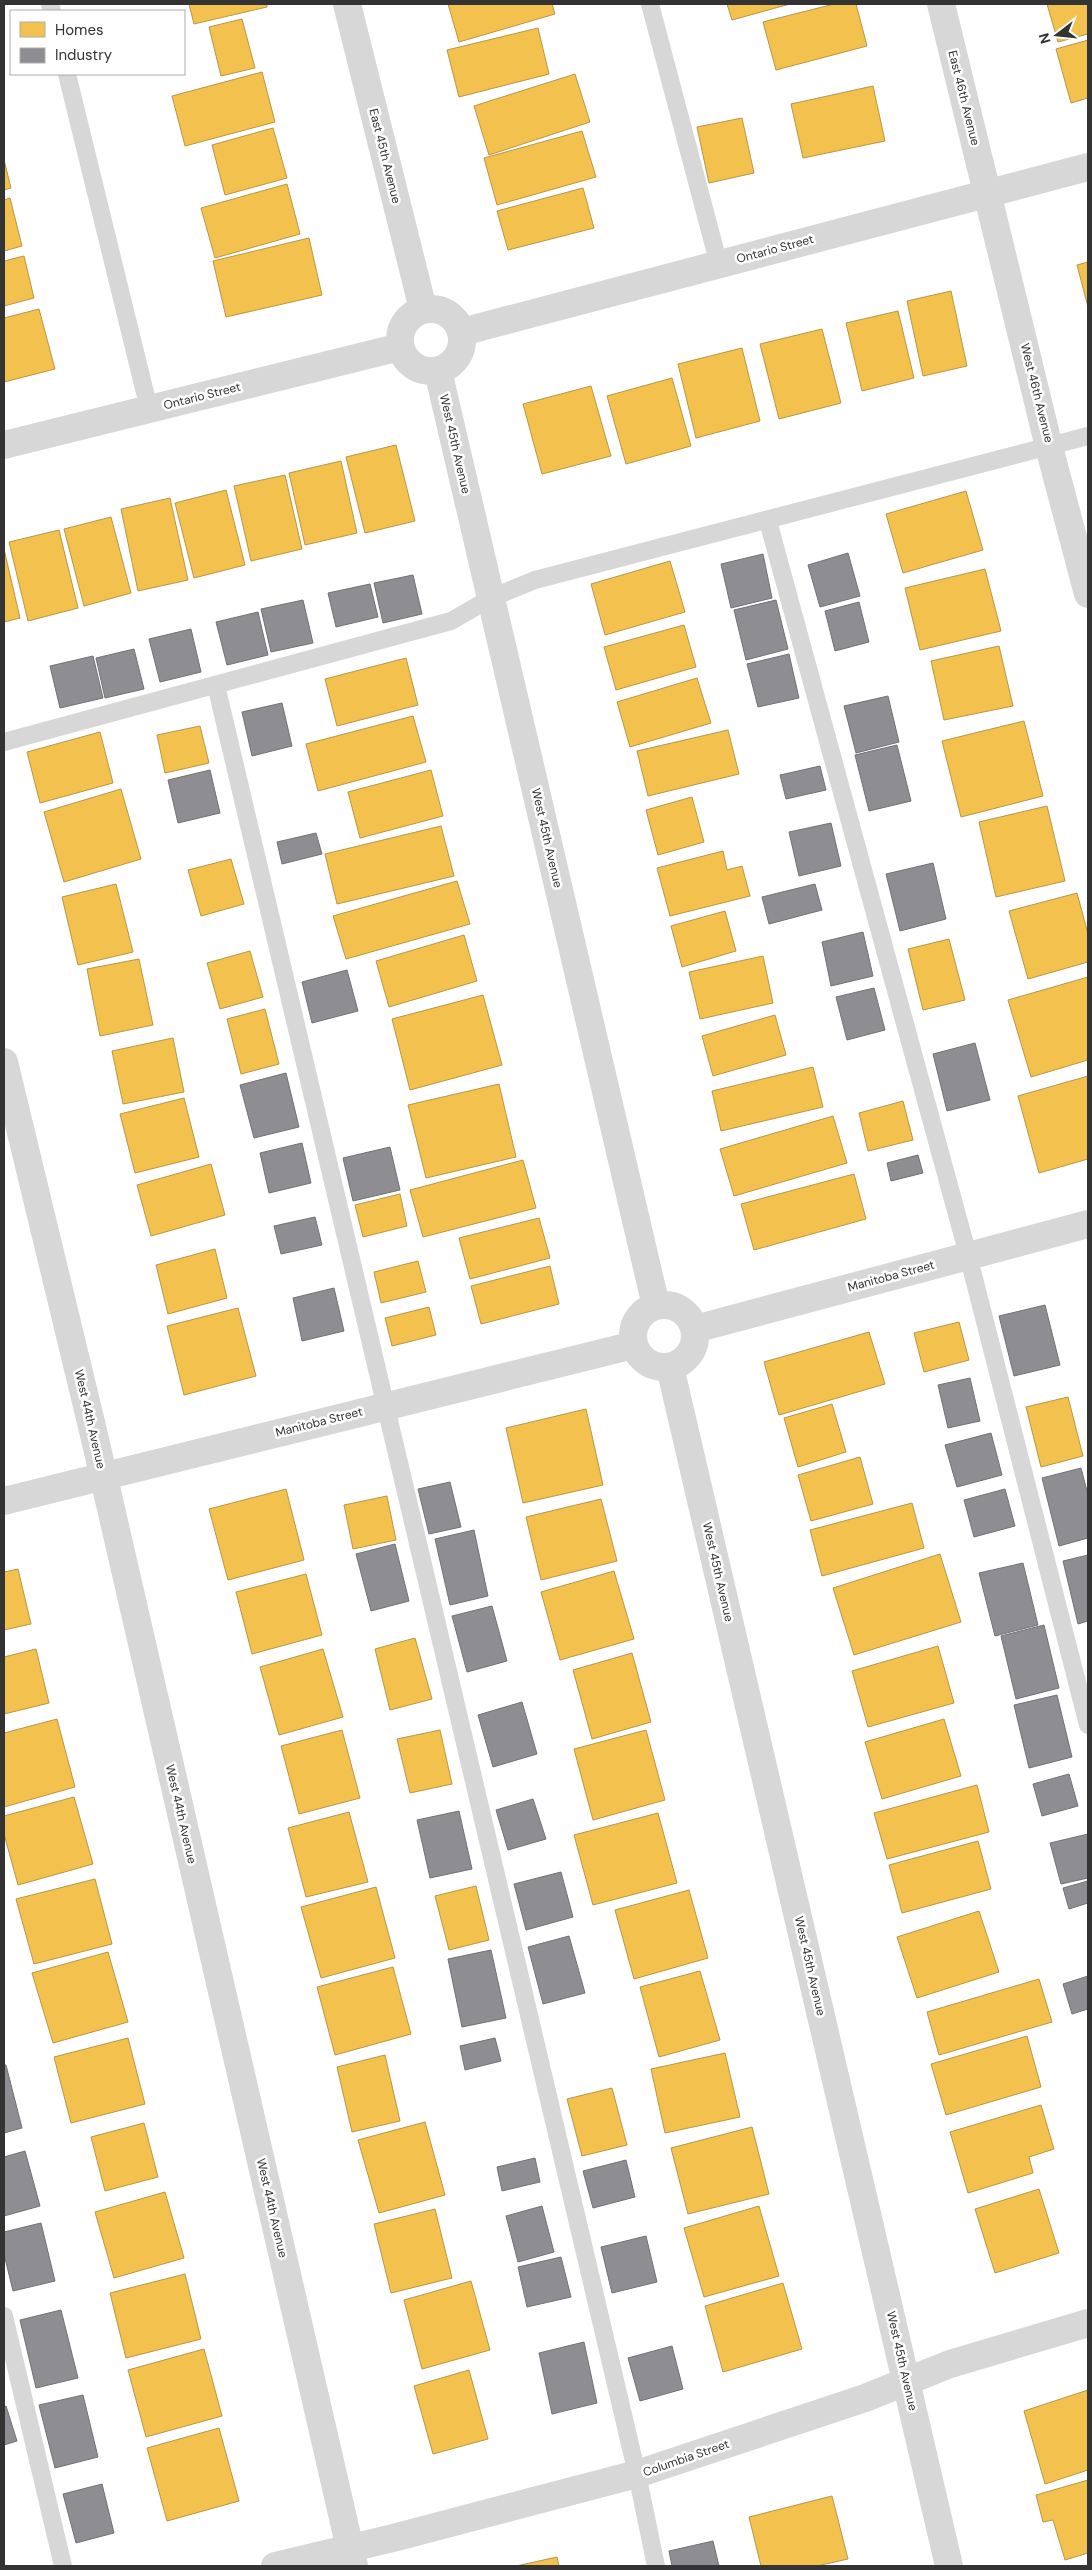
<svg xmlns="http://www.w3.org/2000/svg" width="1092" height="2570" font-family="'DM Sans',sans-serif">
<rect width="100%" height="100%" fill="#fff"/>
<!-- homes -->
<path fill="#f2c14e" stroke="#b99646" d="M189,4H267V7L194,24Z
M448,4H552L555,14L459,42Z
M727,4H790L732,20Z
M834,4H856L867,46L776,70L763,22Z
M1047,4H1088V34L1058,42Z
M242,19L255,68L221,76L209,27Z
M538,28L549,74L459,97L447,50Z
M1088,40V98L1071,103L1056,49Z
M262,72L275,122L185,146L172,96Z
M575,74L590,122L489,155L474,106Z
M873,86L885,141L803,158L791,104Z
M742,118L754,173L709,183L697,127Z
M273,128L287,178L225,195L212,145Z
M582,131L596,177L497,205L484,158Z
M4,160L11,188L4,190Z
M287,184L300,234L215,258L201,208Z
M583,188L594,228L508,250L497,211Z
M10,198L22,246L4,251V200Z
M309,238L322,295L226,317L213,261Z
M24,256L34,298L4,306V261Z
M1088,262V307L1077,265Z
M951,291L967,366L923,376L907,301Z
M39,309L55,369L4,382V318Z
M898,311L914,378L862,391L846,323Z
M822,329L841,403L779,419L760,344Z
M742,348L760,421L696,438L678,364Z
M672,378L691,446L626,464L607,396Z
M591,386L611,456L542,474L523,404Z
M396,445L415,521L365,533L346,457Z
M341,461L357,533L305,545L289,473Z
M285,475L302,549L251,561L234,486Z
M226,490L245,565L194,578L175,503Z
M966,491L983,550L903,573L886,514Z
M170,498L188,580L138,591L121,509Z
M111,517L131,593L84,606L64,529Z
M59,530L78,608L28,621L9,542Z
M4,549L20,618L4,622Z
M670,561L685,612L605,635L591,584Z
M985,569L1001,631L920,650L905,588Z
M684,625L696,667L616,690L604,647Z
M999,646L1013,706L944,720L931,661Z
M406,658L418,705L337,726L325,679Z
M697,678L711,723L630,747L617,702Z
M413,716L426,762L318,791L306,744Z
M1024,721L1043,796L961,817L942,741Z
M200,726L209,763L165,773L157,735Z
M728,730L739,774L648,796L637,751Z
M100,732L113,783L40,803L27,752Z
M431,770L443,816L360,838L348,792Z
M121,789L141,859L64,882L44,812Z
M692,797L704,842L658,855L646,810Z
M1047,806L1065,881L996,897L979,822Z
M441,826L454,876L337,904L325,854Z
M723,851L727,870L742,866L750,896L670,916L657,868Z
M231,859L244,904L201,916L188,870Z
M457,881L470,924L346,959L333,916Z
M116,884L133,952L78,965L62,897Z
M1077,893L1088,934V962L1028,979L1009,911Z
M725,911L736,951L682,967L671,926Z
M464,935L477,981L389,1007L376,961Z
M949,939L965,1000L923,1010L908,949Z
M250,951L263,997L220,1009L207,963Z
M763,956L773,1003L700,1019L689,972Z
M139,959L153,1025L100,1036L87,969Z
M1088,977V1060L1031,1077L1008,1000Z
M483,995L502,1065L410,1090L392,1019Z
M265,1009L279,1064L241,1074L227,1019Z
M775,1015L786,1055L713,1076L702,1036Z
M173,1038L184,1092L123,1104L112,1051Z
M813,1067L823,1107L721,1131L712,1091Z
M1088,1076V1159L1039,1173L1018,1096Z
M499,1084L516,1157L426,1178L408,1105Z
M184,1098L199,1157L135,1173L120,1114Z
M903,1101L913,1140L868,1151L859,1113Z
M833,1116L847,1163L734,1196L720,1149Z
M523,1160L536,1208L423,1237L410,1190Z
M211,1164L225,1215L151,1236L137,1185Z
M854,1174L866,1219L754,1250L741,1204Z
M400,1194L407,1226L363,1237L355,1205Z
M539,1218L550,1258L470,1279L459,1238Z
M215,1249L227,1298L168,1314L156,1265Z
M418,1261L426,1292L381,1303L374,1272Z
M550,1266L559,1304L481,1324L471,1286Z
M429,1307L436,1335L392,1346L385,1318Z
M238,1308L256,1376L184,1395L167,1326Z
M959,1322L969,1360L924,1372L914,1333Z
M869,1332L885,1384L779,1415L764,1362Z
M1068,1397L1083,1456L1041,1467L1026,1407Z
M832,1404L846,1452L798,1467L784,1418Z
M586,1409L603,1485L523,1503L506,1428Z
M860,1457L873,1504L811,1521L798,1475Z
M286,1489L304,1560L228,1580L209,1509Z
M387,1496L396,1540L353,1549L344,1505Z
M601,1499L617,1561L541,1580L526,1517Z
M912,1503L924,1548L822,1576L810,1530Z
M940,1554L961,1622L854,1655L833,1588Z
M18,1569L31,1624L4,1630V1572Z
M614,1571L634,1639L560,1660L541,1592Z
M306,1574L322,1635L252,1654L236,1592Z
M415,1638L432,1699L390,1710L375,1649Z
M938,1646L954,1703L868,1727L852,1671Z
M36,1649L49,1703L4,1714V1657Z
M323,1649L343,1717L279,1735L260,1667Z
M632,1653L651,1722L592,1739L573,1670Z
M57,1719L75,1787L4,1807V1733Z
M944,1719L961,1776L882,1799L865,1742Z
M342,1730L360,1798L299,1814L281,1746Z
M440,1730L452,1784L410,1793L397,1739Z
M646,1730L665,1800L593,1820L574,1749Z
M977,1785L989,1832L887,1859L874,1813Z
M74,1797L93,1864L18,1885L4,1834V1816Z
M349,1812L368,1882L306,1897L288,1828Z
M658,1813L677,1883L593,1905L574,1835Z
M978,1841L991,1889L902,1913L889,1865Z
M95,1879L112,1944L34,1964L16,1899Z
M476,1886L489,1940L449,1950L435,1896Z
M376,1887L395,1958L321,1978L301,1907Z
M689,1890L708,1958L634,1979L615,1910Z
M979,1911L999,1972L917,1998L897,1937Z
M108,1952L128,2022L53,2043L32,1973Z
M393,1967L411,2034L335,2055L317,1987Z
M700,1971L720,2040L659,2057L640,1987Z
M1039,1979L1052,2022L939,2055L927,2012Z
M1027,2036L1041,2087L946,2115L931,2064Z
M128,2038L145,2104L71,2123L54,2057Z
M725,2053L740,2117L665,2133L651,2069Z
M385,2055L400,2121L352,2132L337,2067Z
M612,2088L627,2145L582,2156L567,2099Z
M1041,2105L1054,2149L1029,2157L1033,2173L968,2193L950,2132Z
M425,2122L445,2195L379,2213L358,2140Z
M144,2123L158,2177L105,2191L91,2137Z
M752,2127L769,2194L688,2214L671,2148Z
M1039,2189L1059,2253L995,2273L975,2209Z
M165,2192L184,2258L114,2278L95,2212Z
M759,2206L779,2276L704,2297L684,2228Z
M435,2209L452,2278L391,2293L374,2224Z
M185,2274L201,2339L126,2358L110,2293Z
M471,2281L490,2350L422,2369L404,2300Z
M783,2283L802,2349L723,2372L705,2306Z
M204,2349L222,2416L146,2437L128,2370Z
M469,2370L488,2439L433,2454L414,2386Z
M1088,2390V2470L1045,2484L1024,2411Z
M219,2428L239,2501L167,2521L147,2448Z
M1088,2480V2553L1065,2560L1053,2520L1043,2522L1036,2495Z
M832,2496L848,2559L817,2566H761L749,2517Z
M557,2557L559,2566H516Z"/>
<!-- industry -->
<path fill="#8d8d92" stroke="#727276" d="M848,553L860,596L820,607L808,565Z
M763,554L772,598L731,608L721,564Z
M413,575L422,614L383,623L374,583Z
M370,584L378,617L336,627L328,593Z
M303,600L313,643L271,652L261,609Z
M776,600L788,649L746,660L734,610Z
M859,602L869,642L835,651L825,611Z
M258,612L268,655L227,665L216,622Z
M191,629L201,672L160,682L149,639Z
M134,649L144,689L105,698L96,658Z
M789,654L799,698L758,707L747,664Z
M93,656L103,698L60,708L50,666Z
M888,696L899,742L856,753L844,706Z
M282,703L292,746L252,756L242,712Z
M897,745L911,801L869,811L855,755Z
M820,766L826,790L786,799L780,775Z
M210,770L220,813L178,823L168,780Z
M831,823L841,866L799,876L789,832Z
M316,833L322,854L282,864L277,842Z
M933,863L946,919L900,931L886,874Z
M815,884L822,910L769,924L762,897Z
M863,932L873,976L831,986L822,942Z
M347,970L358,1011L312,1023L302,982Z
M874,988L885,1030L847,1040L836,997Z
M975,1043L990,1100L947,1111L933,1054Z
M286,1073L299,1127L254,1138L240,1085Z
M302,1143L311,1183L269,1193L260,1153Z
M390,1147L400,1190L353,1201L343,1158Z
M918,1155L923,1173L891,1181L887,1163Z
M315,1217L322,1245L281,1254L274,1226Z
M334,1288L344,1331L302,1341L293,1298Z
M1045,1305L1060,1365L1014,1376L999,1316Z
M970,1378L980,1421L948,1428L938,1385Z
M991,1433L1002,1475L957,1487L945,1445Z
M1081,1468L1088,1495V1538L1059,1546L1042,1478Z
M450,1482L461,1527L429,1534L418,1489Z
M1005,1489L1015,1526L974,1537L964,1500Z
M474,1530L488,1596L450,1605L435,1539Z
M395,1544L409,1601L371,1611L356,1554Z
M1088,1555V1621L1078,1624L1063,1561Z
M1023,1563L1038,1625L995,1636L979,1573Z
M492,1606L507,1661L467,1672L452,1616Z
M1044,1625L1059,1688L1016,1699L1001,1636Z
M1057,1695L1072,1757L1029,1768L1014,1705Z
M522,1702L537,1754L493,1767L478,1715Z
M1069,1774L1078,1806L1042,1816L1033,1784Z
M533,1799L546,1839L508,1850L496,1810Z
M459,1811L472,1869L430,1878L417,1820Z
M1088,1834V1878L1061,1884L1050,1843Z
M561,1872L573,1917L526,1930L514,1884Z
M1088,1881V1903L1069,1909L1063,1888Z
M569,1936L585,1993L543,2004L528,1947Z
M491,1950L506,2018L462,2027L448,1959Z
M1088,1976V2009L1072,2014L1063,1984Z
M495,2038L501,2061L465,2070L460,2046Z
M4,2065H6L22,2128L4,2133Z
M25,2151L40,2206L4,2216V2157Z
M535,2158L540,2182L502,2191L497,2167Z
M626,2160L635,2197L593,2208L583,2171Z
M542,2206L554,2252L518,2262L506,2216Z
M41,2223L55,2281L13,2291L4,2254V2232Z
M646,2236L657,2282L612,2293L601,2247Z
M561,2257L571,2297L527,2307L518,2267Z
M61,2310L78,2378L36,2388L20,2320Z
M584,2342L597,2403L552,2414L539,2353Z
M672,2346L683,2389L640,2401L628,2358Z
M83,2395L98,2457L55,2468L39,2405Z
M6,2406L17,2441L4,2445V2407Z
M102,2484L114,2533L76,2543L63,2494Z
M713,2541L719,2566H672L669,2551Z"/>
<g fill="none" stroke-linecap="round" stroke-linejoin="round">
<!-- lane -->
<path stroke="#d7d7d7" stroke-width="18" d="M50,4L52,11
M650,4L719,265
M67,74L149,409
M768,521L968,1255L1088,1725
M216,685L637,2474L656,2566
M4,742L451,621L491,598L535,580L1088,436
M4,2316L63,2566"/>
<!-- street -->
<path stroke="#d7d7d7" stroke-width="28" d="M347,4L423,309
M941,4L1049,447L1088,594
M400 340a31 31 0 1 1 62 0a31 31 0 1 1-62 0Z
M462,332L1088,167
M438,371L656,1306
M4,445L400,347
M4,1062L95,1439L354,2566
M633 1336a31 31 0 1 1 62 0a31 31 0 1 1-62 0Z
M695,1329L1088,1224
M670,1367L949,2566
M4,1501L634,1345
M275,2566L393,2538L637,2474L865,2398L950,2364L1088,2323"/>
</g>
<g text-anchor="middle" stroke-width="5" stroke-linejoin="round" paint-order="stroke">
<!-- street labels -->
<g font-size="12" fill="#333" stroke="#fff">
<text transform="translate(964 98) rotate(76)" y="4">East 46th Avenue</text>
<text transform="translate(385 156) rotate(76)" y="4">East 45th Avenue</text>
<text transform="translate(775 249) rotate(-15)" y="4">Ontario Street</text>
<text transform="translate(1037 393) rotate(76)" y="4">West 46th Avenue</text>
<text transform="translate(202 396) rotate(-14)" y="4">Ontario Street</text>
<text transform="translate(455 444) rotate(77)" y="4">West 45th Avenue</text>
<text transform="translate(547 838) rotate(77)" y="4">West 45th Avenue</text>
<text transform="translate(891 1276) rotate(-15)" y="4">Manitoba Street</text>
<text transform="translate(90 1419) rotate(77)" y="4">West 44th Avenue</text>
<text transform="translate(319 1422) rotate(-14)" y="4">Manitoba Street</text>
<text transform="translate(718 1572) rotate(77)" y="4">West 45th Avenue</text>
<text transform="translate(181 1814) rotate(77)" y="4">West 44th Avenue</text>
<text transform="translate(810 1966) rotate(77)" y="4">West 45th Avenue</text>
<text transform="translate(272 2208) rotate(77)" y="4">West 44th Avenue</text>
<text transform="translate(902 2361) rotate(77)" y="4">West 45th Avenue</text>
<text transform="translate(686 2458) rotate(-19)" y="4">Columbia Street</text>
</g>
</g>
<!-- border -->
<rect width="1092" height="2570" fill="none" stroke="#333333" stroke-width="10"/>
<!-- legend -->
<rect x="10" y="10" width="175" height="65" fill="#ffffff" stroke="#adadad"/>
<rect x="20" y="22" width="25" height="15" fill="#f2c14e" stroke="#adadad"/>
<text x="55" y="35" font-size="15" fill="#333333">Homes</text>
<rect x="20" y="48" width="25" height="15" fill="#8d8d92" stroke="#adadad"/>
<text x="55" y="60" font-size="15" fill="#333333">Industry</text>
<!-- north arrow -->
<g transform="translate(1057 35) rotate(254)" stroke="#ffffff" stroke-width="4" paint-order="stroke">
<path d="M0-4L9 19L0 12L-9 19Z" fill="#333333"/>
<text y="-8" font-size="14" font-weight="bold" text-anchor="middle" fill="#333333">N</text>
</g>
</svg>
